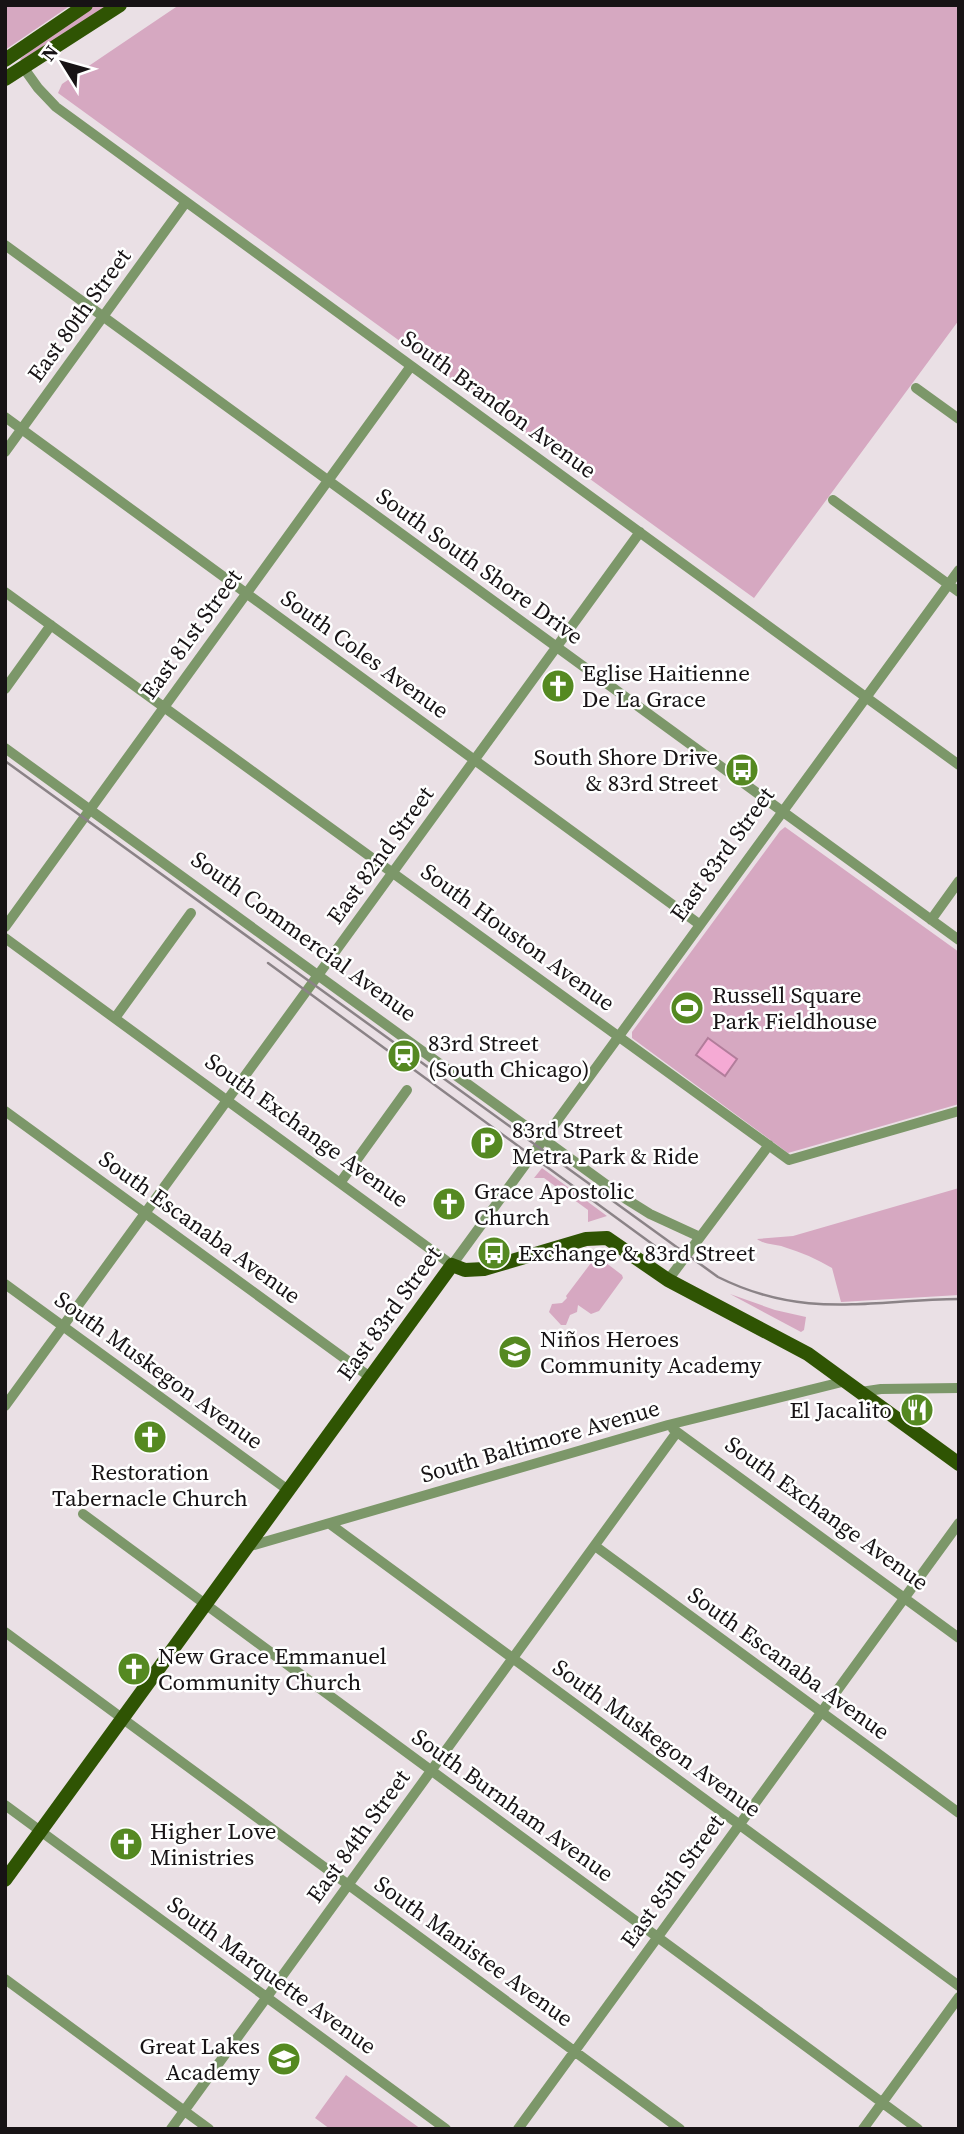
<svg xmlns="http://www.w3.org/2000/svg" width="964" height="2134" font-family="'Source Serif 4',serif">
<rect width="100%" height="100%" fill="#eae0e5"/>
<!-- green -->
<path fill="#d6a8c1" d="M5,5H71L5,50Z
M94,5H110L23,62L20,59L48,36Z
M179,5H959V320L754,598L58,93L62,84Z
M785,827L959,952V1104L788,1153L632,1038V1032L780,831Z
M542,1168L607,1216L588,1222V1210L544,1178H534Z
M959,1188V1295L841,1302L832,1268C817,1259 801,1252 784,1247C775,1244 765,1245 757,1239L793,1236Z
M594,1259H601L622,1275L623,1278L599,1311L591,1314L578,1305L577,1312L570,1315L566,1325H561L549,1312L552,1304L562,1303L567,1298L566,1296Z
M730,1294L775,1310L806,1317L804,1330L801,1332Z
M346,2075L421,2129H330L315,2118Z"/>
<!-- water -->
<path fill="#f5aad4" stroke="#b27d9b" stroke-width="2" d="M708,1038L737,1059L725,1076L696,1055Z"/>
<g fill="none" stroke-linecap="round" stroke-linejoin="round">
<!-- minor -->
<path stroke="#7c9769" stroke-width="10" d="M23,67L38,88L56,107L959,765
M5,245L959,940
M916,388L959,419
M5,417L699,924
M5,452L186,202
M833,500L959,592
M5,592L789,1160L959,1111
M5,689L51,625
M5,748L626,1199L650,1214L700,1237
M931,920L959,881
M5,927L411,366
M5,938L452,1265L959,570
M115,1018L191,913
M5,1111L370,1377
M340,1183L407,1090
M668,1280L769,1145
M5,1284L288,1490
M861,1392L881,1389L959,1388
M5,1406L640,532
M673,1429L959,1638
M83,1514L918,2129
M330,1524L959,1986
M595,1546L959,1813
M247,1547L668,1425L846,1381
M5,1632L680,2129
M5,1805L446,2129
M5,1979L209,2129
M171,2129L677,1432
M518,2129L959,1523
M863,2129L959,1997"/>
<!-- major -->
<path stroke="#2f5403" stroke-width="14" d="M5,60L86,5
M5,79L120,5
M5,1880L452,1265L465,1270L484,1269L586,1239L607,1238L668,1280L808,1354L959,1464"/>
<!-- rail -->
<path stroke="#8b8387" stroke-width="2.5" d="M5,761L718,1277C804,1320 868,1300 959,1299
M268,963L655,1246"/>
</g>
<!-- icons -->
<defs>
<symbol id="church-disc" viewBox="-11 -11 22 22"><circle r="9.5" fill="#558921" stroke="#fff"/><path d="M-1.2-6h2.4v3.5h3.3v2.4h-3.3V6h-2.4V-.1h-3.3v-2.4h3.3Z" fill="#fff"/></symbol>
<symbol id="bus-disc" viewBox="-11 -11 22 22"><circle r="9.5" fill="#558921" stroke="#fff"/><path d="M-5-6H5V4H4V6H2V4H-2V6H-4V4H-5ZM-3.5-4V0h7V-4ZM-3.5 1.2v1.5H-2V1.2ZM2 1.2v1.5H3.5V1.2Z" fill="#fff"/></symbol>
<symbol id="stadium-disc" viewBox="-11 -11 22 22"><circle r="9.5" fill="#558921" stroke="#fff"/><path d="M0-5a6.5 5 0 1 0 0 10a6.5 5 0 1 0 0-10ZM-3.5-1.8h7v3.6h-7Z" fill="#fff"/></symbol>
<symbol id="station-disc" viewBox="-11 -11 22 22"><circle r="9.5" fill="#558921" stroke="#fff"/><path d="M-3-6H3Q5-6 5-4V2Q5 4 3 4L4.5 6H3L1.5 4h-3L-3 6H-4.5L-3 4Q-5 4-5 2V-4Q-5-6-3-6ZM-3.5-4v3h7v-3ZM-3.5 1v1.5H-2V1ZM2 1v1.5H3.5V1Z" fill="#fff"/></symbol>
<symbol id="parking-disc" viewBox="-11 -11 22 22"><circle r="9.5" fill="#558921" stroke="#fff"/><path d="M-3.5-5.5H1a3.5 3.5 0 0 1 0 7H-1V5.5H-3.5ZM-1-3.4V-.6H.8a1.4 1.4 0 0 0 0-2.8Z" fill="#fff"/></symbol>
<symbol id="school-disc" viewBox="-11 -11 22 22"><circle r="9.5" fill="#558921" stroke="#fff"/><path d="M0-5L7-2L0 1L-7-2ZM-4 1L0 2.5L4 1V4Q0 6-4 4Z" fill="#fff"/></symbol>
<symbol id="restaurant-disc" viewBox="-11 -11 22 22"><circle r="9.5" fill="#558921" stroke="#fff"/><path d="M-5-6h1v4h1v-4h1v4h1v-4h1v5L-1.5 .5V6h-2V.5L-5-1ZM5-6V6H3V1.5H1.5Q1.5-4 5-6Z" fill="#fff"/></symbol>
</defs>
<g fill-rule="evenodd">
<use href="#church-disc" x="539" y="667" width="38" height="38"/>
<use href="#bus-disc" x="723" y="751" width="38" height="38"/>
<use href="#stadium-disc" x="668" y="989" width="38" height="38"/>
<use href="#station-disc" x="385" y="1037" width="38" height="38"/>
<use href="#parking-disc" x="468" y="1124" width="38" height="38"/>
<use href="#church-disc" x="430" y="1185" width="38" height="38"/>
<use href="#bus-disc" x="475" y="1234" width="38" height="38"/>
<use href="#school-disc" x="496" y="1333" width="38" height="38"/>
<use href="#restaurant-disc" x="898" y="1391" width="38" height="38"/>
<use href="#church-disc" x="131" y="1418" width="38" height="38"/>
<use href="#church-disc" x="115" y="1650" width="38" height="38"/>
<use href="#church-disc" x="107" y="1825" width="38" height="38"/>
<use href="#school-disc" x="265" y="2040" width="38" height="38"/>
</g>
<g text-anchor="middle" stroke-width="5" stroke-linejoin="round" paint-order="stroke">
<!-- street labels -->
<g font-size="23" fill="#171315" stroke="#fff">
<text transform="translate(79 315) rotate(-54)" y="8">East 80th Street</text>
<text transform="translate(499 404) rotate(36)" y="8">South Brandon Avenue</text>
<text transform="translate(480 566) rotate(36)" y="8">South South Shore Drive</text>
<text transform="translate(191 634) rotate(-54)" y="8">East 81st Street</text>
<text transform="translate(365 654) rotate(36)" y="8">South Coles Avenue</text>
<text transform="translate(722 854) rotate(-54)" y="8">East 83rd Street</text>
<text transform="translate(380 855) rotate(-54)" y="8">East 82nd Street</text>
<text transform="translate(304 936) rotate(36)" y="8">South Commercial Avenue</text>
<text transform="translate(518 937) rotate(36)" y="8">South Houston Avenue</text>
<text transform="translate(307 1130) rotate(36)" y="8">South Exchange Avenue</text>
<text transform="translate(200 1227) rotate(36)" y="8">South Escanaba Avenue</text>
<text transform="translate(389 1313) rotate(-54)" y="8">East 83rd Street</text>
<text transform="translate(159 1370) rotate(36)" y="8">South Muskegon Avenue</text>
<text transform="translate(540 1441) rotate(-16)" y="8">South Baltimore Avenue</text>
<text transform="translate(827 1513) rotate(36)" y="8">South Exchange Avenue</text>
<text transform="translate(789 1663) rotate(36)" y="8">South Escanaba Avenue</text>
<text transform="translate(657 1738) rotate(36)" y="8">South Muskegon Avenue</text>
<text transform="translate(513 1805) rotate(36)" y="8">South Burnham Avenue</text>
<text transform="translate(358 1836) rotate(-54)" y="8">East 84th Street</text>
<text transform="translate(672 1881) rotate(-54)" y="8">East 85th Street</text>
<text transform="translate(474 1951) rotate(36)" y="8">South Manistee Avenue</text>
<text transform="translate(272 1975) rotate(36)" y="8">South Marquette Avenue</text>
</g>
<!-- poi labels -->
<g font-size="23" fill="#171315" stroke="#fff" text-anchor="start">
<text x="582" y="681">Eglise Haitienne<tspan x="582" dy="26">De La Grace</tspan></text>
<text x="718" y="765" text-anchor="end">South Shore Drive<tspan x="718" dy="26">&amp; 83rd Street</tspan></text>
<text x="712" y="1003">Russell Square<tspan x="712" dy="26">Park Fieldhouse</tspan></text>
<text x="428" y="1051">83rd Street<tspan x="428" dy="26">(South Chicago)</tspan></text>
<text x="512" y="1138">83rd Street<tspan x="512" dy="26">Metra Park &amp; Ride</tspan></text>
<text x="474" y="1199">Grace Apostolic<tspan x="474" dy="26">Church</tspan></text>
<text x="518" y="1261">Exchange &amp; 83rd Street</text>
<text x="540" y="1347">Niños Heroes<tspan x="540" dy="26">Community Academy</tspan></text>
<text x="892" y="1418" text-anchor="end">El Jacalito</text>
<text x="150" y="1480" text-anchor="middle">Restoration<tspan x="150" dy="26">Tabernacle Church</tspan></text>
<text x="158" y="1664">New Grace Emmanuel<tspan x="158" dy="26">Community Church</tspan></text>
<text x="150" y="1839">Higher Love<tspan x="150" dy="26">Ministries</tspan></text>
<text x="260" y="2054" text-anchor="end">Great Lakes<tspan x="260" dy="26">Academy</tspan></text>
</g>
</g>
<!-- border -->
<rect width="964" height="2134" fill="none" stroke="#171315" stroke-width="14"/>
<!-- north arrow -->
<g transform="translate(63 63) rotate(307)" stroke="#ffffff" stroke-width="5" paint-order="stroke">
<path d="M0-5L12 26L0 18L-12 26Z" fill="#171315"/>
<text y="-10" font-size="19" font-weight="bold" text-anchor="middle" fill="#171315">N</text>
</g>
</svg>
